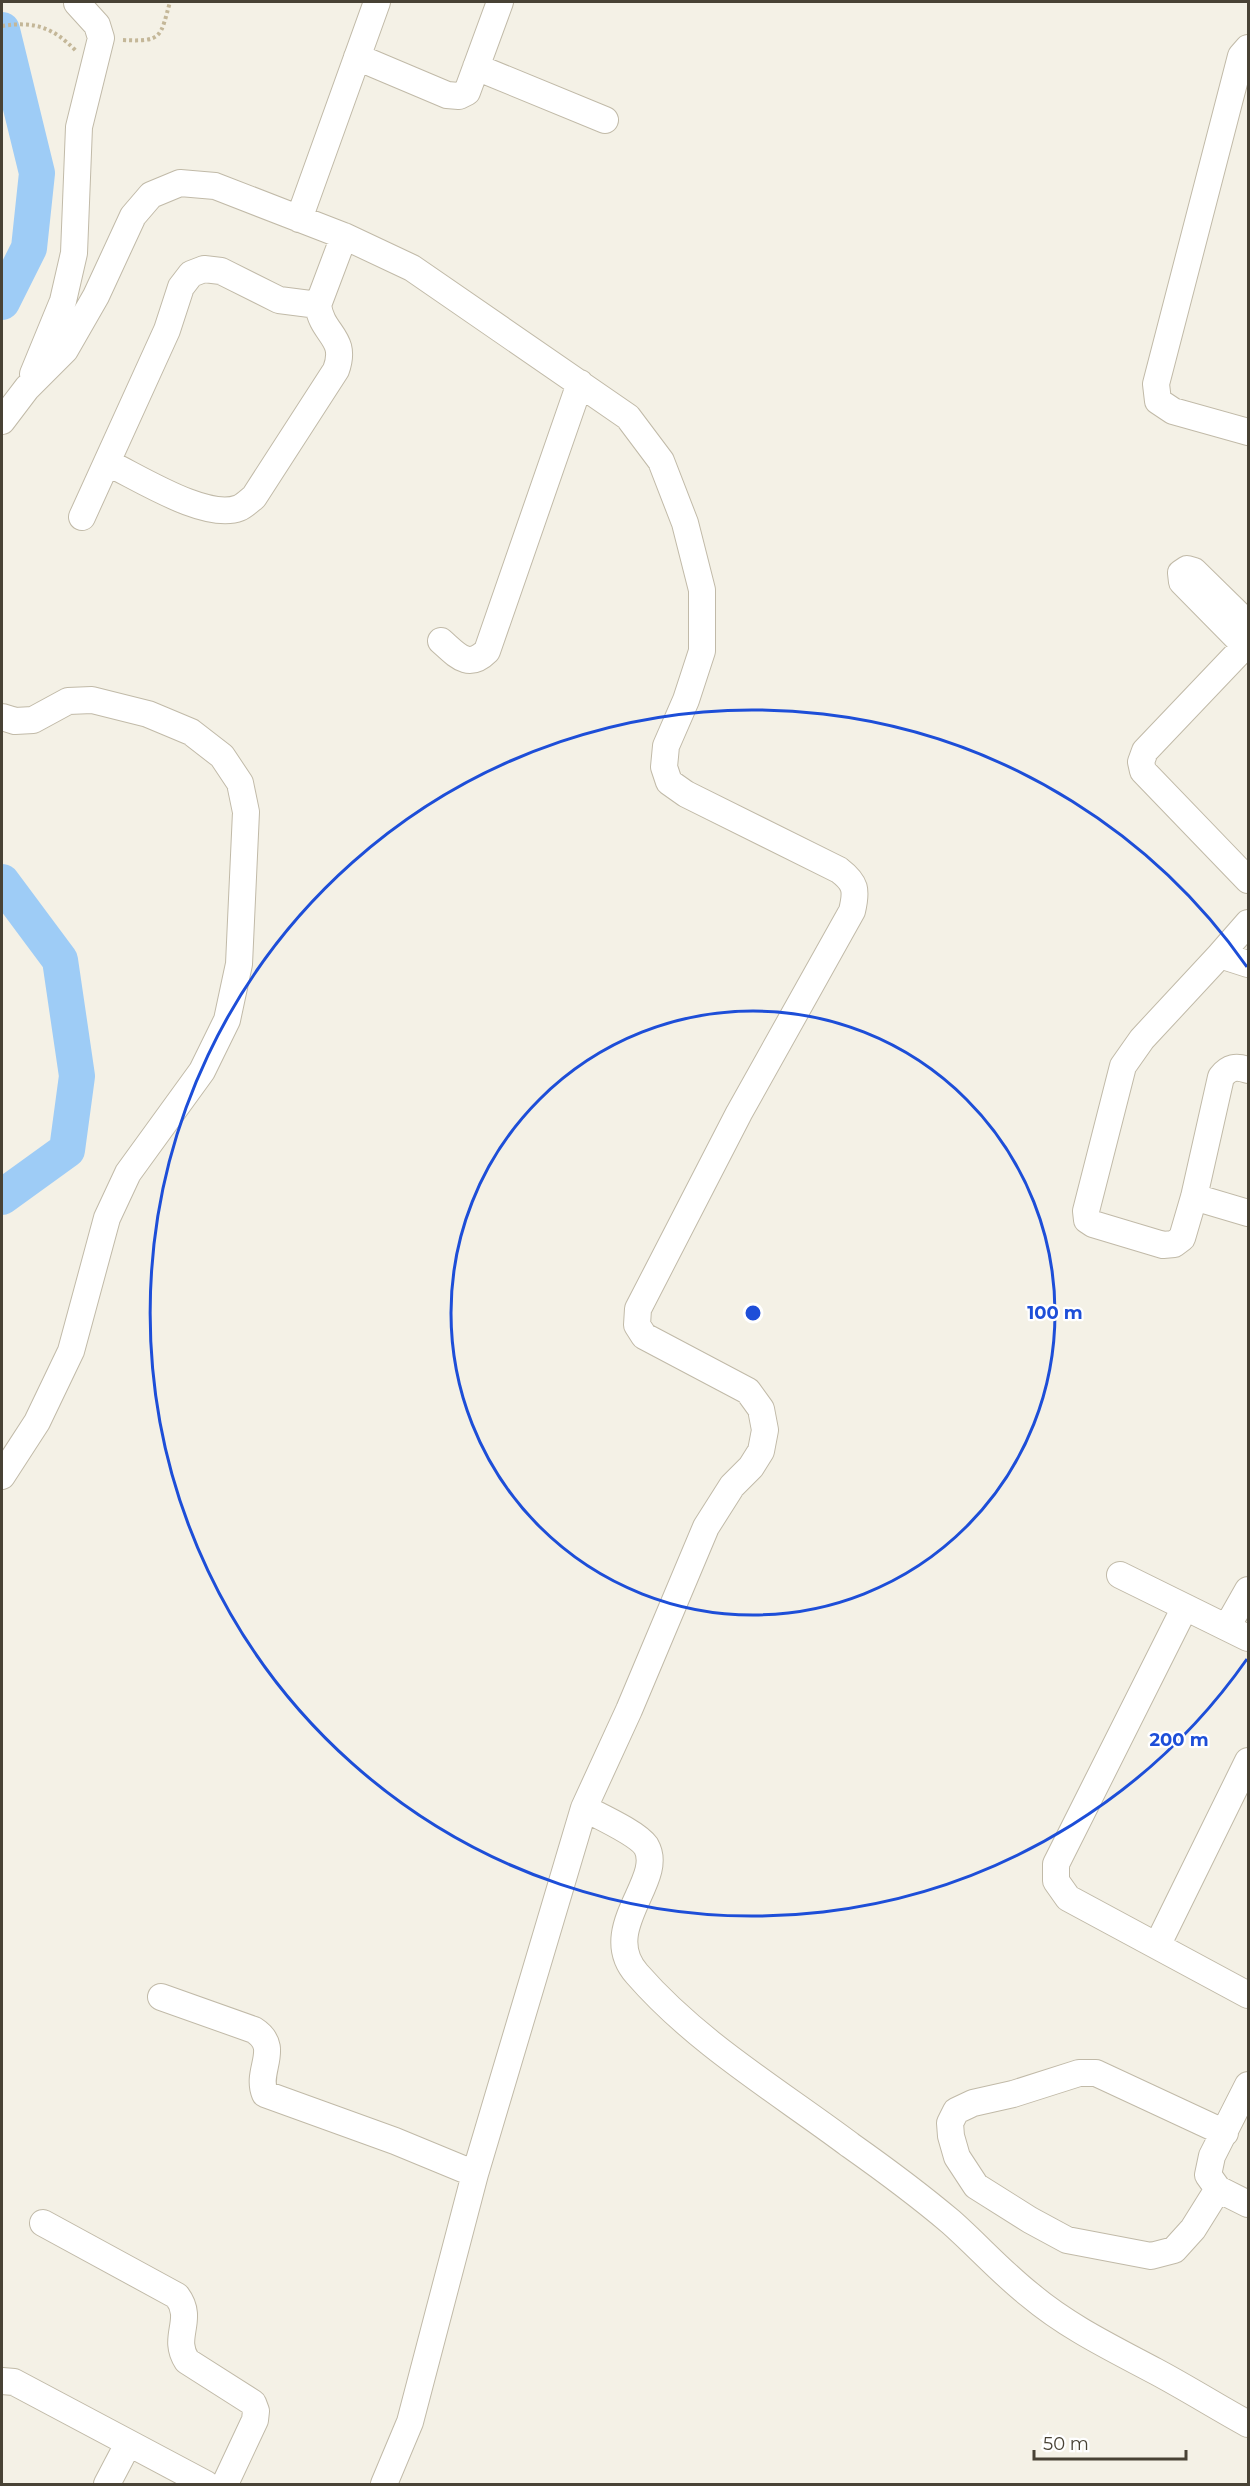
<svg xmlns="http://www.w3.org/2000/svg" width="1250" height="2486" font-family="Montserrat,sans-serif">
<rect width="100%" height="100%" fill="#f4f1e6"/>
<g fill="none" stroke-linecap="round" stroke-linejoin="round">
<!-- river -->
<path stroke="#9eccf6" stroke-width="36" d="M2,30L37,173L29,248L2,302
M2,882L60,960L77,1076L67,1150L2,1197"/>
<defs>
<path id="minor" d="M1248,48L1241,56L1156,384L1158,401L1173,411L1248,432
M357,57L447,95L459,96L467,92L500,2
M476,67L605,120
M299,219L377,2
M33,374L63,301L74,253L79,127L101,38L97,25L77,3
M2,421L27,388L65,350L96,296L133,216L151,195L180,183L215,186L344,236L412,268L628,417L661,461L685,523L702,590V651L686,700L666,746L664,767L669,782L686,794L839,870C856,883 857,890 852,911L739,1113L638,1309L637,1325L644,1336L748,1391L761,1409L765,1430L761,1451L751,1467L732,1486L706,1527L629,1710L584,1808C599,1816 637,1833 646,1846C666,1880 597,1929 637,1974C697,2043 778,2091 850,2145C884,2169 919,2195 951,2222C978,2246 1002,2273 1030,2295C1068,2327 1112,2348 1155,2371C1187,2388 1217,2407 1248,2424
M108,463C138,477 206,521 239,508C244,506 249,501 254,497L336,370C348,337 322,335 318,305L344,236
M82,517L167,330L181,287L191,274L204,269L221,271L279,300L318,305
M1248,624L1194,571L1187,569L1181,573L1182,582L1248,649
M1248,632L1245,646L1145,751L1141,762L1143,771L1248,880
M441,641C457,655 468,670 487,651L580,383
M2,717L15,721L33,720L68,701L92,700L148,714L191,732L222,756L240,783L246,812L239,964L227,1020L202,1071L128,1173L107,1218L71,1351L37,1422L2,1476
M1220,955L1248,923
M1248,964L1220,955L1142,1039L1123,1066L1086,1211L1087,1220L1093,1224L1163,1245L1174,1244L1182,1238L1194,1197L1221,1077C1229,1067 1236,1066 1248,1070
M1194,1197L1248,1213
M1120,1575L1248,1638
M1185,1607L1056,1864V1881L1068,1898L1248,1995
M1227,1627L1248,1590
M1157,1946L1248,1761
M161,1997L254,2030C282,2048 255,2070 265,2094L395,2141L475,2174
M1248,2085L1212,2156L1208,2175L1218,2189L1248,2204
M1218,2189L1193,2229L1174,2250L1151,2256L1067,2240L1030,2220L976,2186L957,2157L951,2136L950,2123L956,2111L973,2103L1013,2094L1079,2073H1096L1225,2133
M43,2223L177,2296C195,2320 171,2337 187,2361L253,2403L256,2411L255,2420L225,2484
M2,2381L14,2382L206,2484
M107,2484L128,2444
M384,2484L410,2422L475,2174L584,1808"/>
</defs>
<!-- minor casing -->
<use href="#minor" stroke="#c1baa8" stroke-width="28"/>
<!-- path -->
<path stroke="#c4b798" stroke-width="4" stroke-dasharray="3 3" stroke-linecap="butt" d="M2,26C34,21 53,27 76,51
M123,40C163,42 160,37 170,2"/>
<!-- minor -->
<use href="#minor" stroke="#fff" stroke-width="26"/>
</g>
<!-- distance rings -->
<g fill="none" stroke="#1d4ed8" stroke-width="3">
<circle cx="753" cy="1313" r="302"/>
<path d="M1247 1659A603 603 0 1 1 1247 967"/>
</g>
<circle cx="753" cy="1313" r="9" fill="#1d4ed8" stroke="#fff" stroke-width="3"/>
<g font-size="18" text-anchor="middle" font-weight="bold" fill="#1d4ed8" stroke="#fff" stroke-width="4.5" stroke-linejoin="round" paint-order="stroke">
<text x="1055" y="1319">100 m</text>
<text x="1179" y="1746">200 m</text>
</g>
<!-- border -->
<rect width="1250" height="2486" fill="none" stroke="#484235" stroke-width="6"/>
<!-- scale -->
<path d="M1034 2450v9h152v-9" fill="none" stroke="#484235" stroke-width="3"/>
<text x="1043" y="2450" font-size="18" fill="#484235" stroke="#ffffff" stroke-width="4.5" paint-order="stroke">50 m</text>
</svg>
